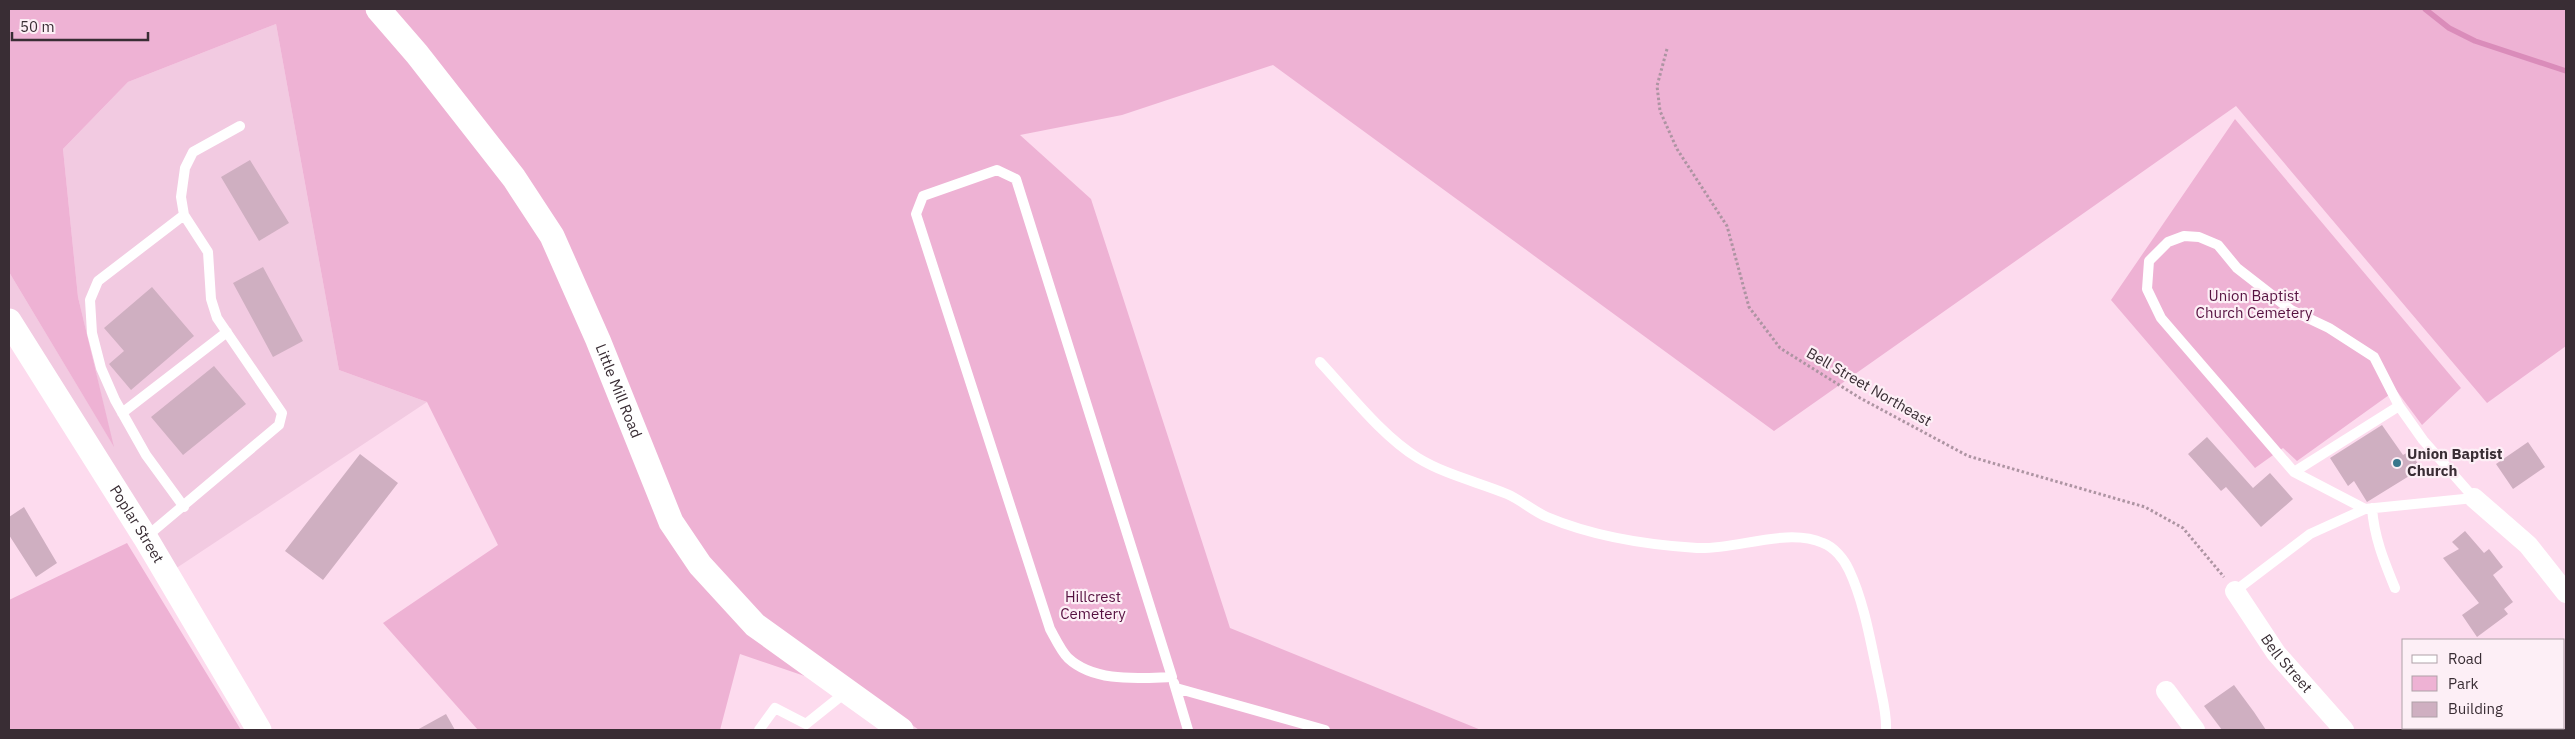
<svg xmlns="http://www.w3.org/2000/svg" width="2575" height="739" font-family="'IBM Plex Sans',sans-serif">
<rect width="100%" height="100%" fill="#fddbee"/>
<!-- built -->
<path fill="#f2cae1" d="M276,24L339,370L427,402L175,569L9,313V272L113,445L78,297L63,149L128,82Z"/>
<!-- green -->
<path fill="#eeb2d4" d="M9,9H2566V346L2487,403L2236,106L1774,431L1273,65L1122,115L1020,135L1091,199L1230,628L1481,730H919L881,702L740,654L720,730H478L383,623L498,545L427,402L339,370L276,24L128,82L63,149L78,297L114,447L9,272Z
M2235,119L2461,388L2422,425L2396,390L2297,461L2283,448L2255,468L2111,300Z
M127,543L241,730H9V600Z"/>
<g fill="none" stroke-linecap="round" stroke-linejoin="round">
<!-- stream -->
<path stroke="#da8cba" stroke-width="5.5" d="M2425,9L2449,28L2475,41L2566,71"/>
</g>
<!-- building -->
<path fill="#cfafc1" d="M250,160L289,223L259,241L221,177Z
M263,267L303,341L273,357L233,283Z
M152,287L194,336L131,390L109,364L124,351L104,328Z
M214,366L246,404L183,455L151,417Z
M2382,425L2403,455L2410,451L2418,464L2411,468L2414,473L2367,502L2354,481L2348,486L2330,458Z
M2207,437L2253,488L2270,473L2293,499L2261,527L2226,487L2221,491L2188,454Z
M2528,442L2545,467L2513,489L2496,464Z
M360,454L398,483L323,580L285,551Z
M24,507L57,563L36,577L9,535V517Z
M2465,531L2484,553L2489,549L2503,567L2493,575L2513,602L2504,609L2508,614L2477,637L2462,615L2479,603L2443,558L2459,549L2452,542Z
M2234,685L2254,712L2266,730H2222L2204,706Z
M446,714L455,730H417Z"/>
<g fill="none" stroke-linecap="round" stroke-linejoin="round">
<!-- path -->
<path stroke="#ad94a2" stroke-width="3" stroke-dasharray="2.5 2.5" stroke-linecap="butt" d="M1667,49L1657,86L1660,111L1677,149L1727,226L1749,307L1780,348L1860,398L1968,456L2145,507L2183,528L2224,577"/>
<!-- service -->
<path stroke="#fff" stroke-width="10" d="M997,170L1016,179L1172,677C1139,678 1095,683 1068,658C1061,651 1055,638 1050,629L916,214L923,196Z
M1320,362C1349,393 1382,436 1418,458C1446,475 1478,482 1507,494C1521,500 1533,511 1547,517C1592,536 1649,545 1697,548C1736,550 1787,527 1823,543C1834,547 1844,559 1849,570C1865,604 1871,645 1879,681C1882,697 1887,714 1886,730
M122,413L227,332
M2294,472L2399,406L2423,440L2474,498
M184,507L146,455L115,400L101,368L92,333L90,300L98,281L184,215
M2372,508C2374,537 2384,561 2395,588
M2365,509L2294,472L2161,318L2147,289L2149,261L2168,242L2184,236L2199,237L2218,245L2237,268L2291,310L2329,328L2374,357L2399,406
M146,537L279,425L282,413L217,318L211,299L208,252L184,215L181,197L185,168L193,152L240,126
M2235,591L2310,534L2365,509L2474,498
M1174,683L1188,730
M1176,688L1325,730
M759,730L775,708L806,724L846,692"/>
<!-- minor -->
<g stroke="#fff" stroke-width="20">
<path d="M2474,498L2528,545L2566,593"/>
<path id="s1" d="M2235,591L2276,653L2344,730"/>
<path d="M2166,691L2195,730"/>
</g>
<!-- tertiary -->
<g stroke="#fff" stroke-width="25">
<path id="s2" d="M378,9L417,54L514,178L552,236L598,340L671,522L700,565L755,625L901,730"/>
<path id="s3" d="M9,321L145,537L259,730"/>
</g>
</g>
<!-- markers -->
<circle fill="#38778c" stroke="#fdeff6" stroke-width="2" cx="2397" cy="463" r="5"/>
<g text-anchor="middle" stroke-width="4.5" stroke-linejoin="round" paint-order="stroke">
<!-- park labels -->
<g font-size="15" fill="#561140" stroke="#fdeff6">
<text x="2254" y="301">Union Baptist<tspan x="2254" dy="17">Church Cemetery</tspan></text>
<text x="1093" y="602">Hillcrest<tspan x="1093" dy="17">Cemetery</tspan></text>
</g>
<!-- street labels -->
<g font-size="15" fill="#392d34" stroke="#fdeff6">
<text transform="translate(1869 387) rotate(30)" y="5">Bell Street Northeast</text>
<text dy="5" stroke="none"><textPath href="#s2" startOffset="455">Little Mill Road</textPath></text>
<text dy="5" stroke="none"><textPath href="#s3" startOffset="240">Poplar Street</textPath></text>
<text dy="5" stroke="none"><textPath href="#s1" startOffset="89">Bell Street</textPath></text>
</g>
<!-- poi labels -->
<g font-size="15" font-weight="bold" fill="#392d34" stroke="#fdeff6" text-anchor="start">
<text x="2407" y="459">Union Baptist<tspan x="2407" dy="17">Church</tspan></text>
</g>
</g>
<!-- border -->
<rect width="2575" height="739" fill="none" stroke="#392d34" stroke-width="20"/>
<!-- legend -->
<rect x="2402" y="639" width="162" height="90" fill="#fdeff6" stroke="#afa1a8"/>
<rect x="2412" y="655" width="25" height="8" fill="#ffffff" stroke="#afa1a8"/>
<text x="2448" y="664" font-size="15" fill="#392d34">Road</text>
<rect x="2412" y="676" width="25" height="15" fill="#eeb2d4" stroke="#afa1a8"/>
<text x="2448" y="689" font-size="15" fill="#392d34">Park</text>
<rect x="2412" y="702" width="25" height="15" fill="#cfafc1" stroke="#afa1a8"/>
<text x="2448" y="714" font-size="15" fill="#392d34">Building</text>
<!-- scale -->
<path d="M12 32v8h136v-8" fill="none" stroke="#392d34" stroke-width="2.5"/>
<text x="20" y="32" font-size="15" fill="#392d34" stroke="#fdeff6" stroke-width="4" paint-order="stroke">50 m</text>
</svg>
